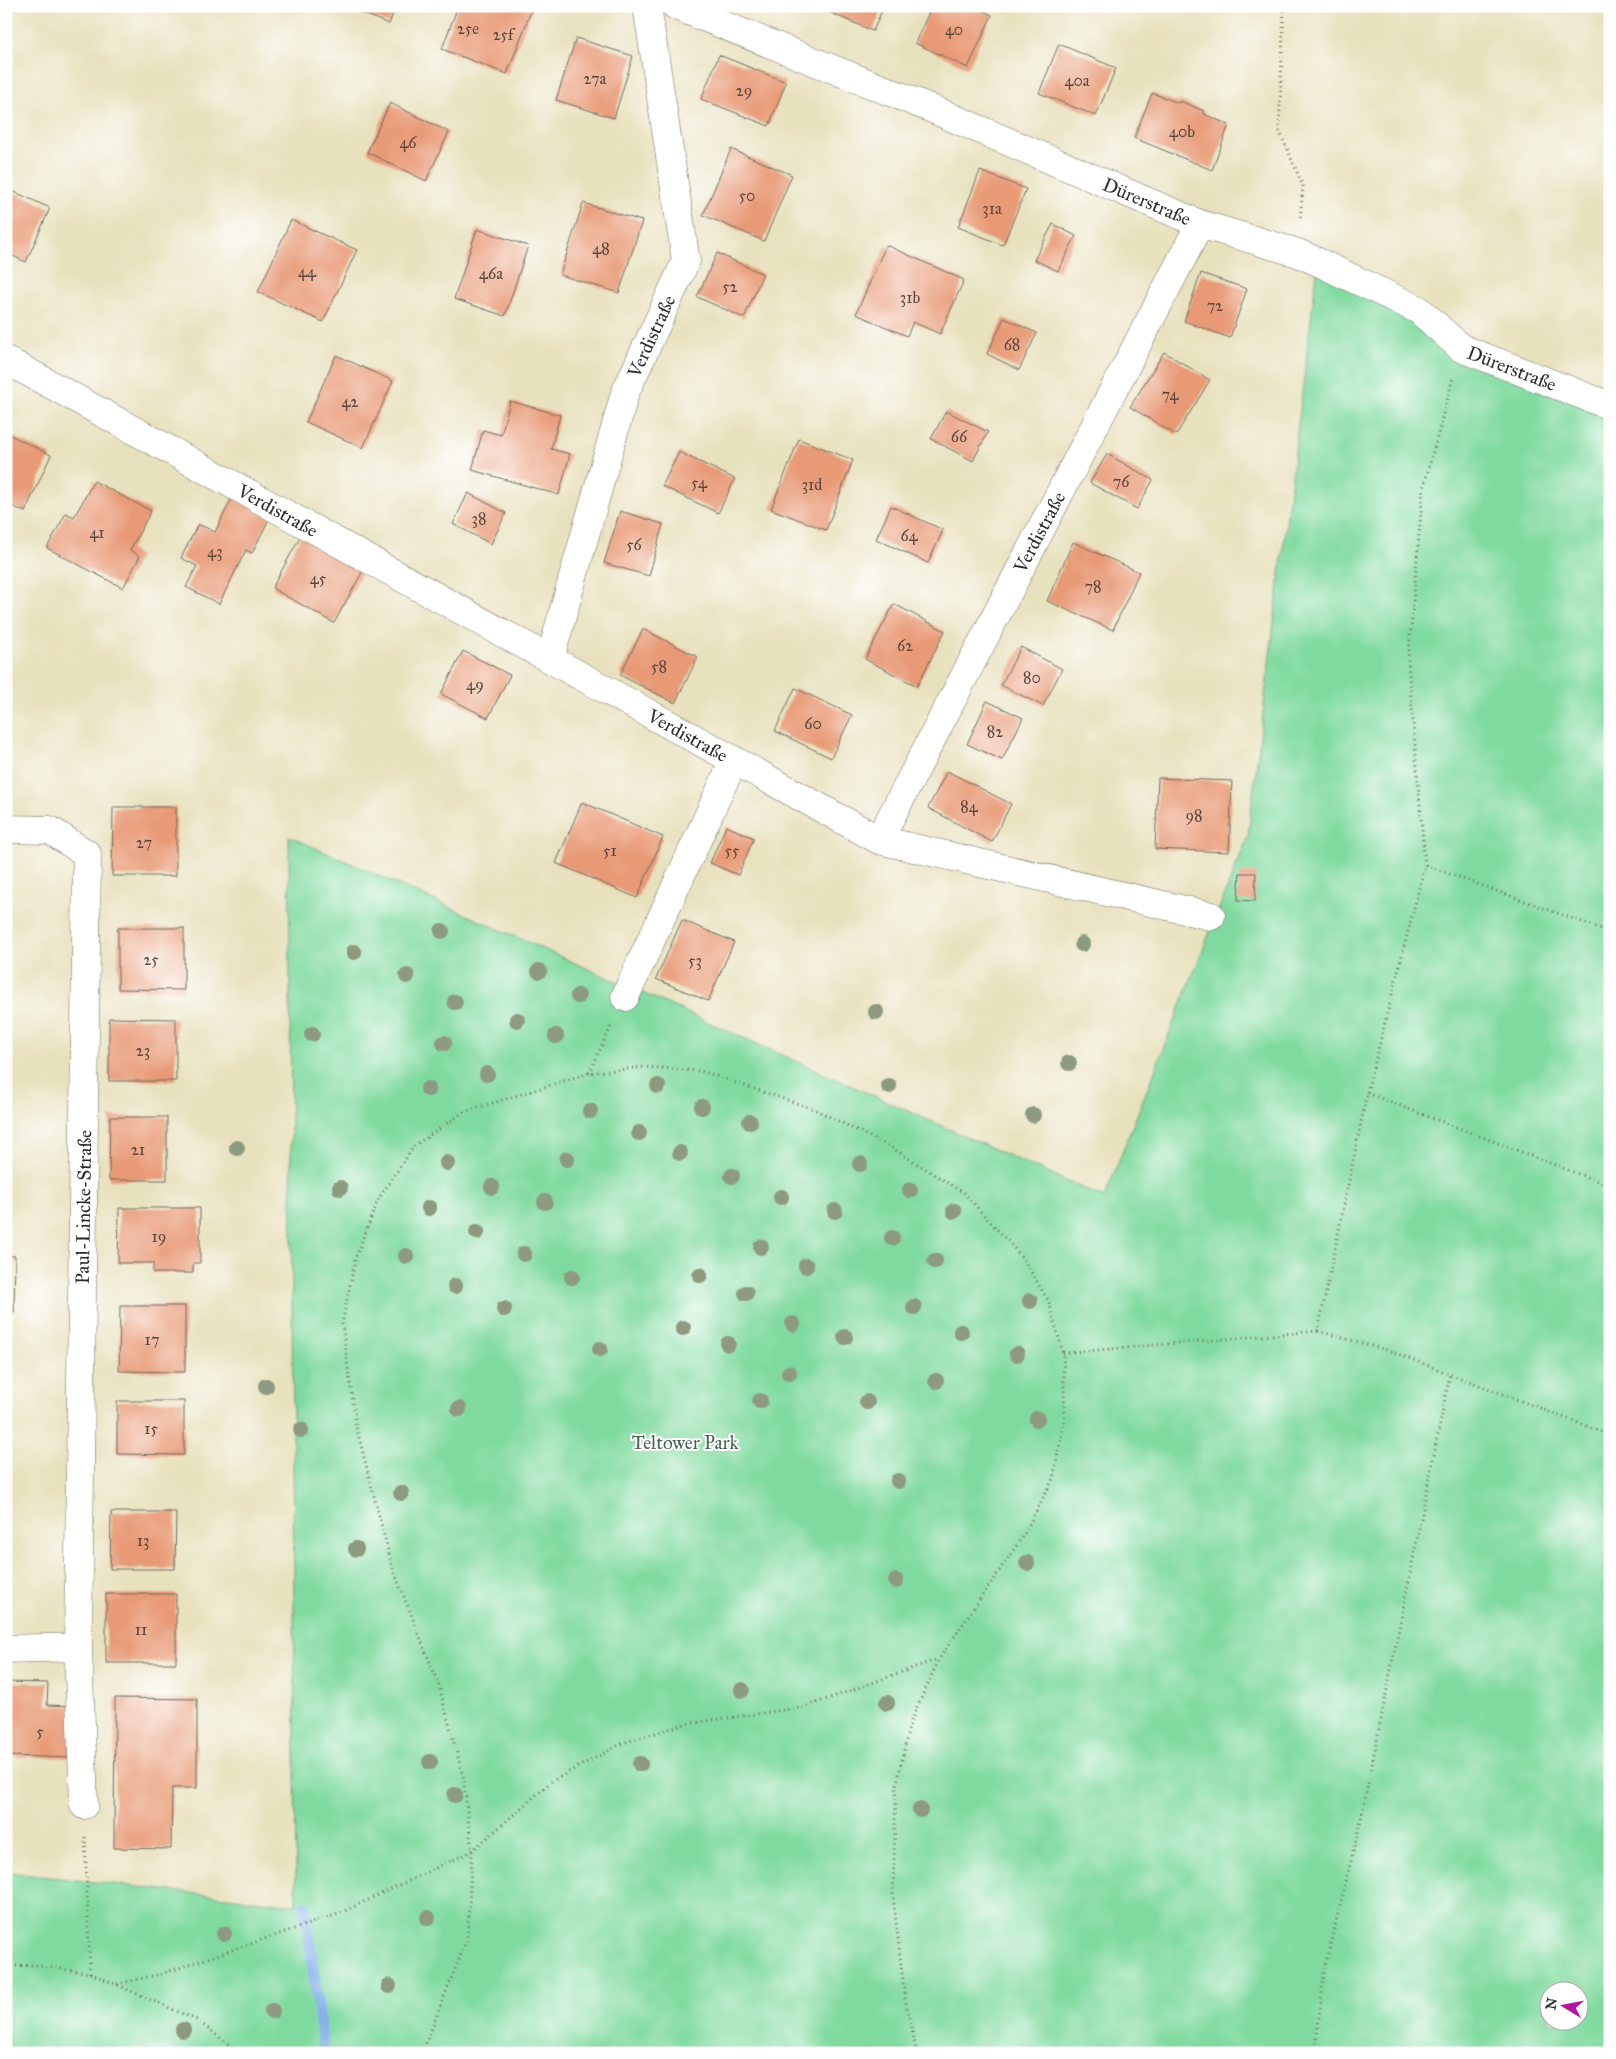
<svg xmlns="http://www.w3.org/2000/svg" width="1616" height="2059" font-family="'IM FELL Great Primer',serif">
<rect width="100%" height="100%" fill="#fff"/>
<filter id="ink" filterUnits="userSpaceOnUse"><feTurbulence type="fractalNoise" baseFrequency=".02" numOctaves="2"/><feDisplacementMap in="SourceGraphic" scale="10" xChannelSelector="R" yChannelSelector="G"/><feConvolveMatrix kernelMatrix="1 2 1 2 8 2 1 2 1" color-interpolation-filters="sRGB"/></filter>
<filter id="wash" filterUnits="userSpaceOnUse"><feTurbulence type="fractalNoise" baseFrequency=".0096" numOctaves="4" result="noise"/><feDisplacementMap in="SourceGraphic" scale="20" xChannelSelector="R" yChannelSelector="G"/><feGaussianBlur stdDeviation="1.12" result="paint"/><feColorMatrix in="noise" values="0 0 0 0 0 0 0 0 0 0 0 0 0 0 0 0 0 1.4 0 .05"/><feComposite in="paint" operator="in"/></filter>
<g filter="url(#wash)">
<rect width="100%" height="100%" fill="#e8e1bd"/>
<!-- green -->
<path fill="#80da9f" stroke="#568265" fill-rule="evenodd" d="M1318,262L1461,348L1610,406V2053H6V1872L296,1905L289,836L1104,1198L1248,836ZM1548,1992H1578V2022H1548Z"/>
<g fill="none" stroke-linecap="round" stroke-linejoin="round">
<!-- stream -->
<path stroke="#7fade9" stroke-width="11" d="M305,1906L306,1922
M308,1928L324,2053"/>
</g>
<g id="blocks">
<!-- building -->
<path fill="#e89a76" d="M344,6H396L389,24Z
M458,6H533L507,74L442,49Z
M828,6H884L873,31L826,11Z
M932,6H974L992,15L968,68L915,43Z
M576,38L633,56L614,118L556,100Z
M1059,44L1116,68L1096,116L1039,93Z
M719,55L786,82L769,126L701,99Z
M1152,93L1179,103L1180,101L1204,111V114L1229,125L1212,170L1134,138Z
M390,103L449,132L426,181L367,152Z
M731,149L792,175L764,241L703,215Z
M980,171L1026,189L1003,245L958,227Z
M6,188L50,208L26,262L6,253Z
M583,203L642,221L619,293L560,275Z
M291,220L357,250L323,322L258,292Z
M1053,224L1076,236L1058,271L1034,260Z
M477,229L528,246L505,316L454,299Z
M886,245L964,280L940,334L913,322L907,336L856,314Z
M717,253L763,274L744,318L697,297Z
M1201,273L1247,289L1230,338L1184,321Z
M1004,318L1037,333L1019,370L987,354Z
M1164,352L1210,380L1176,435L1130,407Z
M336,355L393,381L363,448L306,422Z
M510,401L560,415L551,449L570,454L559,495L472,470L483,430L501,435Z
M946,411L988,432L973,461L931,439Z
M6,433L51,455L25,512L6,503Z
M799,439L853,460L826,530L771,509Z
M679,452L735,479L718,513L662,486Z
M1107,454L1153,480L1137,509L1090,483Z
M94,481L151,511L130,550L140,556L123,588L47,548L66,513L74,517Z
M468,493L506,513L491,544L453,524Z
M232,498L270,517L252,553L246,550L219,604L186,587L197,566L181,558L198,524L215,532Z
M891,506L943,530L928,563L876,539Z
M620,511L663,524L649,576L604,563Z
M302,534L364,569L334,623L272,588Z
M1073,542L1139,572L1113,630L1047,601Z
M894,604L945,631L917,686L865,659Z
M643,629L698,657L675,703L620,675Z
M1021,647L1062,669L1043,706L1001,685Z
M463,651L510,675L488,718L441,694Z
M795,688L852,715L831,758L775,731Z
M987,701L1023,718L1002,760L967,744Z
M947,771L1011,804L992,842L928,808Z
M1158,778L1232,781L1229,852L1155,849Z
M582,802L663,837L637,898L556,863Z
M113,807H176V876H112Z
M726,826L754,838L738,875L710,863Z
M1240,873H1256L1255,901L1238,900Z
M682,920L734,942L708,1001L656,979Z
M118,928H184V990L118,989Z
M109,1018L176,1019V1081H109Z
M110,1117H167V1180H109Z
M119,1208H200V1263H193V1273H153V1263H118Z
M6,1256H15L14,1312H6Z
M120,1306H185V1372L119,1371Z
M117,1401H184V1455L117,1454Z
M111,1512H176L175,1569H110Z
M106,1594H176V1663H106Z
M6,1682L48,1683L47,1705L75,1706L74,1758L6,1756Z
M115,1698L197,1699V1788H172L171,1849L114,1848Z"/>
</g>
</g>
<g filter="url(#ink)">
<use href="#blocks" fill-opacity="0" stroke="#6d6b5e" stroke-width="1"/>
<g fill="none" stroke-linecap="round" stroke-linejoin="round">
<defs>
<path id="minor" d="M676,6L925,106L1200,224L1298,253L1318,262L1419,310L1461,348L1610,406
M6,360L879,840L1200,224
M550,659L625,393L686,261L647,6
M6,829L50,830L87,854L78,1647L6,1649
M879,840L1211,916
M625,997L734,760
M78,1647L84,1805"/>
</defs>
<!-- minor casing -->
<use href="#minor" stroke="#6d6b5e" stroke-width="29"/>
<!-- path -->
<path stroke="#6d6b5e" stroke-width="3" stroke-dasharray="1 4" stroke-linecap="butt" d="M1284,6L1279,130L1303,186L1300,220
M1425,865L1408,661L1423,489L1453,378
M1610,932L1425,865L1367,1093L1318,1331L1390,1351L1610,1435
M589,1073L612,1024
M1367,1093L1610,1186
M1063,1353L1318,1331
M85,1837L90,1973
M6,1966L34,1965L90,1973L197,2020L240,2053
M117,1984L161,1974L338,1914L472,1851L552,1781L623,1743L685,1724L805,1707L938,1659
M422,2053L467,1939L472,1851L463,1776L438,1683L392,1566L356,1426L342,1324L356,1256L379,1198L414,1146L464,1112L589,1073L645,1067L701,1071L814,1109L892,1148L964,1193L1022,1257L1049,1302L1063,1353L1065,1417L1053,1479L1023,1536L939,1659L910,1723L896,1787L893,1895L905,1999L917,2053
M1315,2053L1325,1966L1360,1824L1450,1374"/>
<!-- minor -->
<use href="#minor" stroke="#fff" stroke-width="28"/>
</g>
<!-- trees -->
<g fill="#8e9a80">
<circle cx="442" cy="931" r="8"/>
<circle cx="1082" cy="944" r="8"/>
<circle cx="354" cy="952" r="8"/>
<circle cx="539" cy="971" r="8"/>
<circle cx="407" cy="976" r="8"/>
<circle cx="578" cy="996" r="8"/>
<circle cx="455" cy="1002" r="8"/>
<circle cx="876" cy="1012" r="8"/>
<circle cx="517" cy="1020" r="8"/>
<circle cx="312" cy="1034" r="8"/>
<circle cx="556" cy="1036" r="8"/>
<circle cx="444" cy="1043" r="8"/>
<circle cx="1069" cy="1063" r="8"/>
<circle cx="487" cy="1074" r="8"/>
<circle cx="658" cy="1086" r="8"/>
<circle cx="889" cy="1086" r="8"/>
<circle cx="428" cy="1089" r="8"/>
<circle cx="702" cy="1107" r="8"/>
<circle cx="590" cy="1111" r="8"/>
<circle cx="1033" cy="1115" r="8"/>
<circle cx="750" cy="1122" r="8"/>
<circle cx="639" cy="1133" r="8"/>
<circle cx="237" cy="1148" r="8"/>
<circle cx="680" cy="1153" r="8"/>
<circle cx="567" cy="1159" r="8"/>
<circle cx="447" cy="1163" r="8"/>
<circle cx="860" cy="1164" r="8"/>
<circle cx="732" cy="1176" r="8"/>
<circle cx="492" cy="1187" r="8"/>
<circle cx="340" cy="1188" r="8"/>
<circle cx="910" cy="1190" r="8"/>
<circle cx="781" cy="1197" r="8"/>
<circle cx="545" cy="1202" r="8"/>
<circle cx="429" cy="1208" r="8"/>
<circle cx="835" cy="1211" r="8"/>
<circle cx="954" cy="1211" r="8"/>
<circle cx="477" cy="1232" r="8"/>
<circle cx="892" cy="1238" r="8"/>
<circle cx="761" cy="1247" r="8"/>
<circle cx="524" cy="1254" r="8"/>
<circle cx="406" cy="1256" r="8"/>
<circle cx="935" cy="1261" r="8"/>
<circle cx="806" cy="1266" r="8"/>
<circle cx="700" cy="1275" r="8"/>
<circle cx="572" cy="1277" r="8"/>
<circle cx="455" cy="1286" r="8"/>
<circle cx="746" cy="1293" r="8"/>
<circle cx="1030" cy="1301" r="8"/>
<circle cx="914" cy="1307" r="8"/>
<circle cx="504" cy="1309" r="8"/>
<circle cx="793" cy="1324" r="8"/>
<circle cx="683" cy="1328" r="8"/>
<circle cx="961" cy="1332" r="8"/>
<circle cx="845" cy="1337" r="8"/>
<circle cx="728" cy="1344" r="8"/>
<circle cx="600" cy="1349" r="8"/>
<circle cx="1017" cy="1354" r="8"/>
<circle cx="789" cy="1373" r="8"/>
<circle cx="936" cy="1381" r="8"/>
<circle cx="266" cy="1386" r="8"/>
<circle cx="760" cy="1401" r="8"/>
<circle cx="867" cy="1402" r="8"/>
<circle cx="459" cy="1409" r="8"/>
<circle cx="1037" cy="1419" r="8"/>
<circle cx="301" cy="1430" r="8"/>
<circle cx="898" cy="1481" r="8"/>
<circle cx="401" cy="1493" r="8"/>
<circle cx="356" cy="1549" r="8"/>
<circle cx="1027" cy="1563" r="8"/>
<circle cx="896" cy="1581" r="8"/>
<circle cx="742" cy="1690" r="8"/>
<circle cx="887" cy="1703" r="8"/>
<circle cx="430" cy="1762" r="8"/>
<circle cx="640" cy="1764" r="8"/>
<circle cx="455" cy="1795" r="8"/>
<circle cx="920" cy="1810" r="8"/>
<circle cx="428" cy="1918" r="8"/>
<circle cx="224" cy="1934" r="8"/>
<circle cx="389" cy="1986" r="8"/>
<circle cx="272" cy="2011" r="8"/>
<circle cx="183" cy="2030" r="8"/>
</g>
</g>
<g text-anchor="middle" stroke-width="4" stroke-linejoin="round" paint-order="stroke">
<!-- number labels -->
<g font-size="16" fill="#5a473e">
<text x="468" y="34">25e</text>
<text x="954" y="35">40</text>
<text x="503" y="40">25f</text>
<text x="595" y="84">27a</text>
<text x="1077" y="86">40a</text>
<text x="744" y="96">29</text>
<text x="1182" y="137">40b</text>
<text x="408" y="148">46</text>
<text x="747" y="201">50</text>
<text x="992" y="214">31a</text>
<text x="601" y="254">48</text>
<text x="307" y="277">44</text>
<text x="491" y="279">46a</text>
<text x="730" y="292">52</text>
<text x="910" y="303">31b</text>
<text x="1215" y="311">72</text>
<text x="1012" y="350">68</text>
<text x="1170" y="400">74</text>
<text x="350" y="407">42</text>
<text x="959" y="442">66</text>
<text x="1121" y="487">76</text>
<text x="699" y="488">54</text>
<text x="812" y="490">31d</text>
<text x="479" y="524">38</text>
<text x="97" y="538">41</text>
<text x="909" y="541">64</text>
<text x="634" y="550">56</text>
<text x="215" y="557">43</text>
<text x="318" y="584">45</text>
<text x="1093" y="592">78</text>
<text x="905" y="651">62</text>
<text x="659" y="672">58</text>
<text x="1032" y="683">80</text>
<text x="475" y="690">49</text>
<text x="813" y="729">60</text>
<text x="995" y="737">82</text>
<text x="969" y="812">84</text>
<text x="1194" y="821">98</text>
<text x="144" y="848">27</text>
<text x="610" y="856">51</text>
<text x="732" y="856">55</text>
<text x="151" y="965">25</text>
<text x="695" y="966">53</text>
<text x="143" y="1056">23</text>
<text x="138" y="1155">21</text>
<text x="159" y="1242">19</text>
<text x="152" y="1345">17</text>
<text x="151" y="1434">15</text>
<text x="143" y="1546">13</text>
<text x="141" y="1635">11</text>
<text x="40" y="1737">5</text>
</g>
<!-- street labels -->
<g font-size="19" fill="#2b2b2b" stroke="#fff">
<text transform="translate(1147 201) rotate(23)" y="7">Dürerstraße</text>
<text transform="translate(651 336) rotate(-65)" y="7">Verdistraße</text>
<text transform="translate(1512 368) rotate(21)" y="7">Dürerstraße</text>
<text transform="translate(278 510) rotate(29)" y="7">Verdistraße</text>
<text transform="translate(1039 532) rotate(-62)" y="7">Verdistraße</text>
<text transform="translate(688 735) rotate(29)" y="7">Verdistraße</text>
<text transform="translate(83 1207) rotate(-89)" y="7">Paul-Lincke-Straße</text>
</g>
<!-- park labels -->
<g font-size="19" fill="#44604e" stroke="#fff">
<text x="685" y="1449">Teltower Park</text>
</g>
</g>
<!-- margin -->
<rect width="1616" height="2059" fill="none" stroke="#fff" stroke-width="25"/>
<!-- north arrow -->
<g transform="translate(1564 2006) rotate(280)"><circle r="24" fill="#ffffff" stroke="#aaaaaa"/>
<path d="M0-4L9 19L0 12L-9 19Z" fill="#b5179e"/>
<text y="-8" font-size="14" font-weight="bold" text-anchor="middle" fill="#2b2b2b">N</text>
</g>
</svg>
